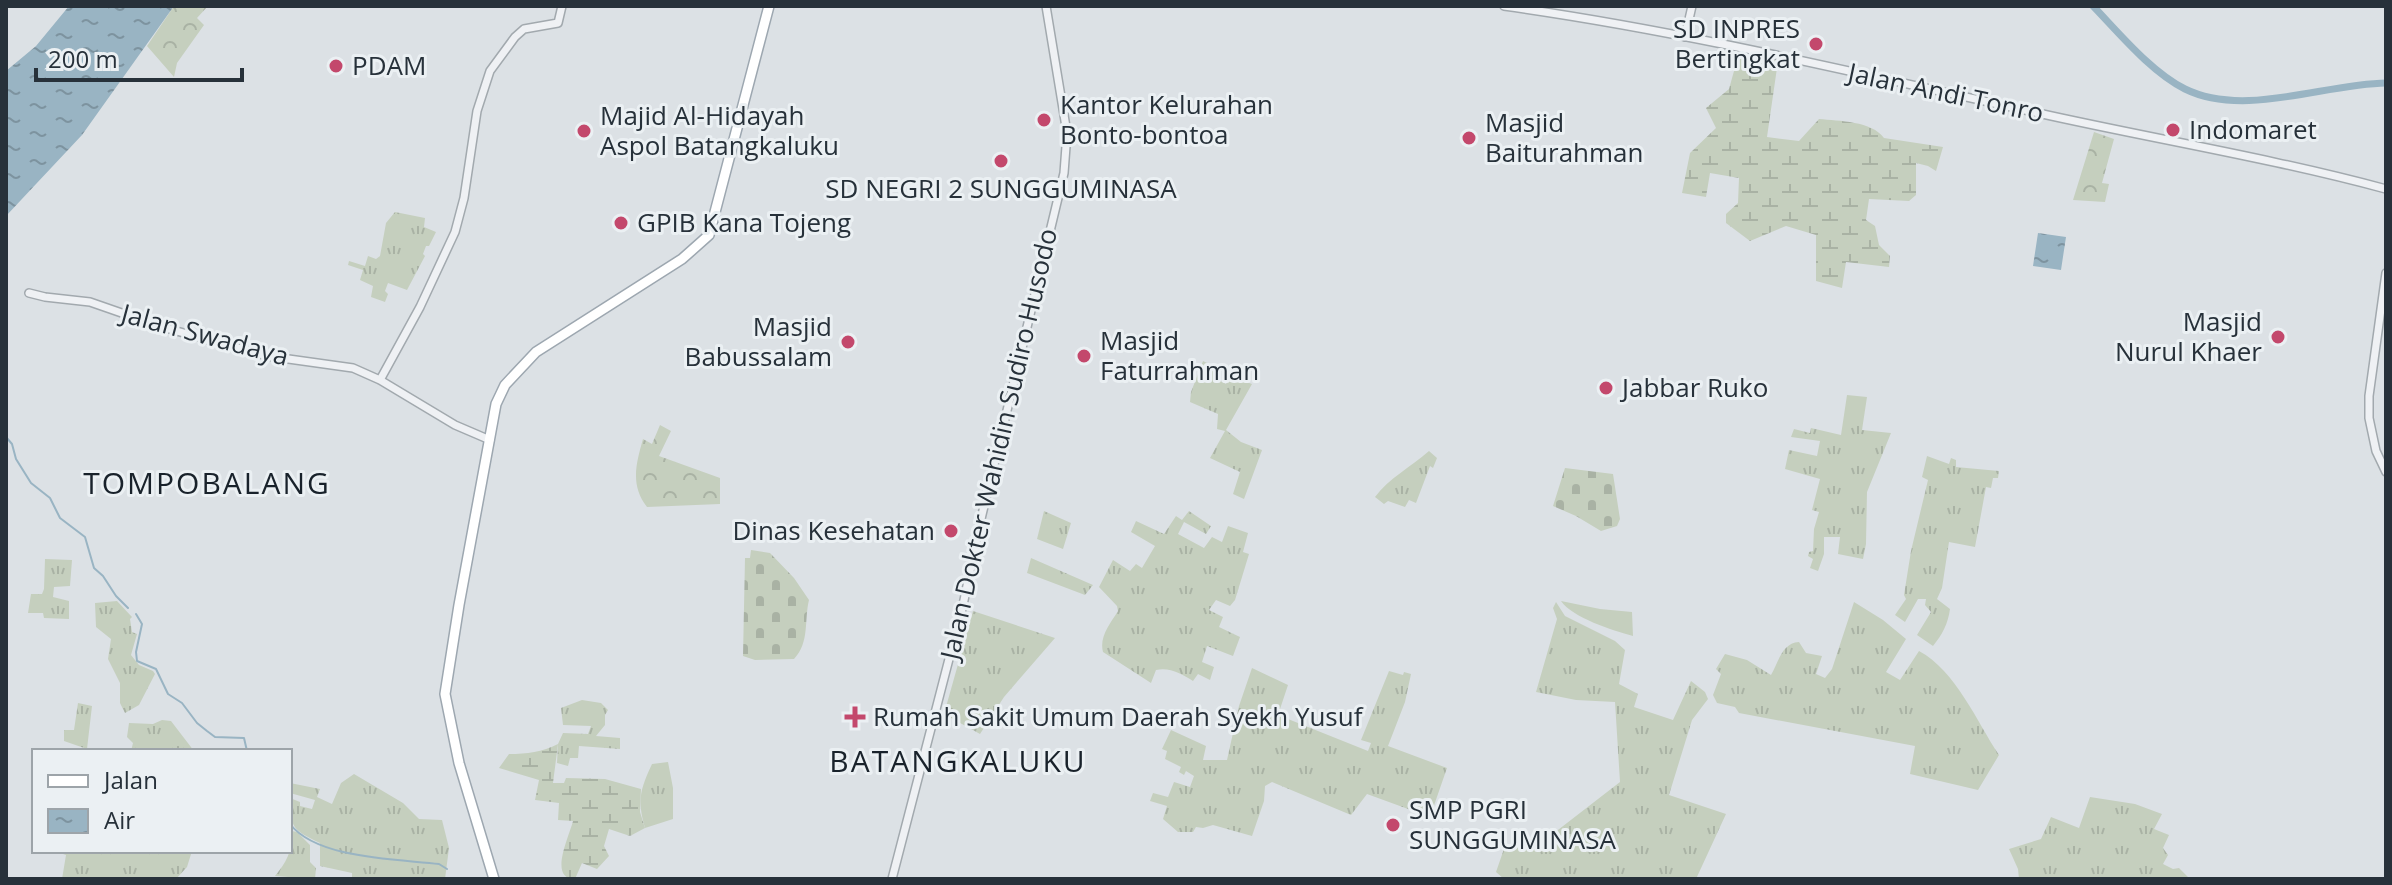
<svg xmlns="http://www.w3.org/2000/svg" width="2392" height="885" font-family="'Open Sans',sans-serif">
<defs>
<pattern id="grass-tufts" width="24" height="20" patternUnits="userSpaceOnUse" patternTransform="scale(2)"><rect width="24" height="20" fill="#c5cfbe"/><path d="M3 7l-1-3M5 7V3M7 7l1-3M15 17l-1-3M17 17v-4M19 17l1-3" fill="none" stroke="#a9b2a4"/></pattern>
<pattern id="forest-crowns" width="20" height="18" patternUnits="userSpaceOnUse" patternTransform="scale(2)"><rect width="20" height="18" fill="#c5cfbe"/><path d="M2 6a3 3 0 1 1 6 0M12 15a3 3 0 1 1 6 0" fill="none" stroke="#a9b2a4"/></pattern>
<pattern id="wetland-marsh" width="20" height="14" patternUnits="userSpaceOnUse" patternTransform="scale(2)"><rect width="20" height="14" fill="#c5cfbe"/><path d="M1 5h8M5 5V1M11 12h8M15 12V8" fill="none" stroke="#a9b2a4"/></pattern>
<pattern id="cemetery-stones" width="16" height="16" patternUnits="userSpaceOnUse" patternTransform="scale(2)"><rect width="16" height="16" fill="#c5cfbe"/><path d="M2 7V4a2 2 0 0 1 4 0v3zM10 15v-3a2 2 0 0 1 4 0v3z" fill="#a9b2a4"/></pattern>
<pattern id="water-ripples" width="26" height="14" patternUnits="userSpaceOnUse" patternTransform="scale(2)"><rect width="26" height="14" fill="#99b4c3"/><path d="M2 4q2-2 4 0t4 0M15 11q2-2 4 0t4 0" fill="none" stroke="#7d939f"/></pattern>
</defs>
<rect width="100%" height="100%" fill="#dce1e5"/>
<!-- grass -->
<path fill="url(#grass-tufts)" d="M395,212L425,218L424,227L436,232L429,246H426L423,254L425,256L407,290L388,283L385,291L388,294L385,302L371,297L373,286L360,280L363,270L348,265L349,261L365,266L368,256L376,259L380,256L386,223Z
M1203,361L1219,369L1213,377L1226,384L1230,376L1252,384L1226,430L1241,442L1262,450L1244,499L1233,494L1240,472L1210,458L1225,431L1217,429L1218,414L1190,402L1191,392Z
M1847,395L1867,397L1862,430L1891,433L1867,492L1866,544L1863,559L1838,554L1840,537H1824V554L1818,571L1810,568L1813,559L1808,556L1809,552L1813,551L1814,529L1819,512L1812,510L1820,479L1785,469L1789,450L1817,456L1820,441L1791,437L1794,429L1810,433L1811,428L1841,435Z
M1429,451L1437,458L1433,468L1430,466L1416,503L1409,500L1405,507L1388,501L1384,504L1375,497C1389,478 1411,467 1429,451Z
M1927,456L1949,464L1951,458L1956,460V467L1999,471L1998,478H1993L1991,488L1986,487L1975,547L1949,542L1942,588L1937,599L1950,609C1948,624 1942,635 1933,646L1917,635L1931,612L1925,605L1926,599H1918L1905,622L1895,615L1906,599L1904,595L1911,551L1928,480L1922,477Z
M1044,511L1071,523L1063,549L1037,539Z
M1189,511L1211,526L1206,534L1184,522L1178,534L1204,548L1212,537L1222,542L1228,526L1248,533L1243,552L1249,554L1235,600L1230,606L1216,600L1209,610L1223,617L1219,627L1240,637L1233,656L1207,646L1202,662L1214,667L1210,680L1198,674L1193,681C1182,674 1170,667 1156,670L1151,683L1103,652C1099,637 1110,624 1118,611L1117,606L1099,587L1113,560L1130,571L1136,564L1142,568L1155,546L1131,532L1136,521L1164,534L1176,516L1182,520Z
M1031,558L1093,585L1085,595L1027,573Z
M45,559L72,560L70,586L54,587L53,597L69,601V619L44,618L43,613H28L31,594H42L44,589Z
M117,601L132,617L130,619L132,632L137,634L131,655L139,665L153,671L155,674L139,705L125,713L120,703V683L108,659L111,639L96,627L95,603Z
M1556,602L1565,616L1615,641L1625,650L1619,684L1638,694L1634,707L1673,720L1691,681L1705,692L1708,699L1692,720L1669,795L1726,814L1696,879H1504L1496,872L1505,846L1540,847L1539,839L1545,840L1620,782L1615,702L1576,700L1536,692L1557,619L1553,608Z
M1854,602L1883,620L1906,639L1886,672L1900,680L1919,651C1956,671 1977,722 1999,755L1978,790L1910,774L1915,746L1739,713L1735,707L1717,703L1713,695L1721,674L1716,669L1725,654L1747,660L1771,675C1779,661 1782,643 1799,642L1806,653L1822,656L1816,674L1825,678L1832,669Z
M973,611L1055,638L1004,697L980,734L944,714Z
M1252,668L1288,685L1278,715L1368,751L1371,743L1361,740L1389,671L1403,675L1404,672L1411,674L1405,702L1388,746L1447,768L1430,817L1367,794L1351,815L1272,782L1265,786L1264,801L1252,836L1213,825L1203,828L1196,827L1193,832H1178L1163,819L1167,806L1150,801L1153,793L1168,797L1174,782L1190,787L1194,776L1186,771L1184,775L1179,772L1181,767L1165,759L1167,751L1162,749L1171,730L1206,746L1203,760H1227L1239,706Z
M582,700L601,703L608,710L605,715V725L596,736L620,738V749L579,746L578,758H570L568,766L557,763L558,744L563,733L588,734L591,726L563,725L561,708Z
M78,703L92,706L87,749L64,741V730H74Z
M162,720L171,721L194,751H131L133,743L127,737L129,723L153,724Z
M668,762L673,788V819L645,828C637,800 640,790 652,764Z
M354,774L403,803L419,819L442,820L449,848L445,879H352V873L320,866V843C293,830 290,828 290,798L300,802V806L312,809L315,800L290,793V783L320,789L317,797L332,804L341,783Z
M2090,797L2135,804L2162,814L2154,829L2169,835L2163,848L2168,855L2163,864L2173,869L2179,868L2190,879H2019L2018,869L2009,849L2041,839L2051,817L2079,828Z
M292,831L297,832L310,845V862L316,868L315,879L275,876C287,862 293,849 292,831Z
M54,851H192L187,867L176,879H62L66,855Z"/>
<!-- forest -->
<path fill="url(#forest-crowns)" d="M174,6H208L197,18L204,25L177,63L174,77L147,46Z
M2094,132L2114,139L2102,183L2109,184L2105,202L2073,200Z
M660,425L671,431L659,456L720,478V504L647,507C630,485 636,464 643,439L652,444Z"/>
<!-- wetland -->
<path fill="url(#wetland-marsh)" d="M1739,53L1778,61L1767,137L1799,141L1819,119C1839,121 1872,121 1884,138L1943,147L1936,171L1928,166L1916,163V195L1909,201L1869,199L1866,220L1875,226L1879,245L1890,256L1889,267L1846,262L1842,288L1816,281V235L1786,226L1750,241L1726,223V214L1738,203L1739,178L1710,173L1706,197L1682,193L1690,153L1716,128L1706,108L1729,89Z
M558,744L553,783H564L566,778L605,779L641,789L640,812L645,828L630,836L609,829L604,846L609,856L597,869L582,863L575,879C548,879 569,837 573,821L558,820L559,803L535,800L539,780L499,768L509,754C527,754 542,752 558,744Z"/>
<!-- cemetery -->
<path fill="url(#cemetery-stones)" d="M1565,468L1613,474L1620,519L1617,526L1601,531L1576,516L1553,506Z
M751,550L770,553L794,578L809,600C804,620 810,642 794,659L755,660L743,656L745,558H750Z"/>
<!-- park -->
<path fill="#c5cfbe" d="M1561,601L1600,609L1632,612L1633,636C1612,630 1573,618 1561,601Z"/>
<!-- water -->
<path fill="url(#water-ripples)" d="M69,6H174L82,135L6,216V71L36,46Z
M2038,233L2066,237L2061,270L2033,266Z"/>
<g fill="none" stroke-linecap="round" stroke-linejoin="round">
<!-- stream -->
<path stroke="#99b4c3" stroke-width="2" d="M6,437L12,444L16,459L31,483L50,498L60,518L85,537L94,568L103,576L116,596L128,608
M136,614L142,624L136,652L137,661L156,669L168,694L182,703L197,723L207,731L215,737L244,738L247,751
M290,824C317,859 397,859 439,864L447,869"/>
<!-- canal -->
<path stroke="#99b4c3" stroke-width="7" d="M2093,6C2119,33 2151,72 2185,89C2244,118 2323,84 2386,83"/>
<defs>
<path id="tertiary" d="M1504,6C1684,31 1861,74 2038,113C2154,139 2271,158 2386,189
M1685,37L1692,6
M2386,273L2369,396V418L2376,451L2386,472
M29,293L45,297L90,302L162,327L267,356L353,368L380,380L455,425L490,440
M380,380L420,307L455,232L464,198L477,111L490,71L515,37L524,29L558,23L562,6
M892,879L963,605L980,523L1064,173L1067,133L1046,6"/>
<path id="primary" d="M494,879L459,763L445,694L459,605L496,404L505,385L536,352L682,259L709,235L769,6"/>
</defs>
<!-- tertiary casing -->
<use href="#tertiary" stroke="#a2a9ae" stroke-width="10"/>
<!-- primary casing -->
<use href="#primary" stroke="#9da7b0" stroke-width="12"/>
<!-- tertiary -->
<use href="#tertiary" stroke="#eff1f4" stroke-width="7"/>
<!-- primary -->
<use href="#primary" stroke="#fff" stroke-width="9"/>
</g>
<!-- markers -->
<g fill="#c3486c" stroke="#ebf0f3" stroke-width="3">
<circle cx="1816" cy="44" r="8"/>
<circle cx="336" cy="66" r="8"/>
<circle cx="1044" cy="120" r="8"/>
<circle cx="2173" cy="130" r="8"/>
<circle cx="584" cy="131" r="8"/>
<circle cx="1469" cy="138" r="8"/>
<circle cx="1001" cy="161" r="8"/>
<circle cx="621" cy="223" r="8"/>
<circle cx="2278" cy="337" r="8"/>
<circle cx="848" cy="342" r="8"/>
<circle cx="1084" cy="356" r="8"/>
<circle cx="1606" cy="388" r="8"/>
<circle cx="951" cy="531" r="8"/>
<path d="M851 705h8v8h8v8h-8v8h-8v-8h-8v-8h8z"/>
<circle cx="1393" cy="825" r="8"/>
</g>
<g text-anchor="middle" stroke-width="6" stroke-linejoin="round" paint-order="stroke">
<!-- poi labels -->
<g font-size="26" fill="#27313a" stroke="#ebf0f3" text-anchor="start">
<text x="1800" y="38" text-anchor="end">SD INPRES<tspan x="1800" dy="30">Bertingkat</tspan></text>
<text x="352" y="75">PDAM</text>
<text x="1060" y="114">Kantor Kelurahan<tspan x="1060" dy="30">Bonto-bontoa</tspan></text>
<text x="600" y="125">Majid Al-Hidayah<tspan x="600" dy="30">Aspol Batangkaluku</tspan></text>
<text x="1485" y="132">Masjid<tspan x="1485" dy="30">Baiturahman</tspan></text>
<text x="2189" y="139">Indomaret</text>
<text x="1001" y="198" text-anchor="middle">SD NEGRI 2 SUNGGUMINASA</text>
<text x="637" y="232">GPIB Kana Tojeng</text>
<text x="2262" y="331" text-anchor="end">Masjid<tspan x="2262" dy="30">Nurul Khaer</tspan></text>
<text x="832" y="336" text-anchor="end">Masjid<tspan x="832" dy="30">Babussalam</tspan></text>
<text x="1100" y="350">Masjid<tspan x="1100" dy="30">Faturrahman</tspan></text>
<text x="1622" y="397">Jabbar Ruko</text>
<text x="935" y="540" text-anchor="end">Dinas Kesehatan</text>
<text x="873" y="726">Rumah Sakit Umum Daerah Syekh Yusuf</text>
<text x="1409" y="819">SMP PGRI<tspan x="1409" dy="30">SUNGGUMINASA</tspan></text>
</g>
<!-- street labels -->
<g font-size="26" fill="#27313a" stroke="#ebf0f3">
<text transform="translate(1946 93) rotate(12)" y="9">Jalan Andi Tonro</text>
<text transform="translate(205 335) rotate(15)" y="9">Jalan Swadaya</text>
<text transform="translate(999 444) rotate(-77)" y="9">Jalan Dokter Wahidin Sudiro Husodo</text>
</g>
<!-- quarter labels -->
<g font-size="30" letter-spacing="2" fill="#19222b" stroke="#ebf0f3">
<text x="207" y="494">TOMPOBALANG</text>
<text x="958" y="772">BATANGKALUKU</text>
</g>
</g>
<!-- border -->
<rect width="2392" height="885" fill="none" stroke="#27313a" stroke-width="16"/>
<!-- legend -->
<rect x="32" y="749" width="260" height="104" fill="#ebf0f3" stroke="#9da4a9" stroke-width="2"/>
<rect x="48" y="775" width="40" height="12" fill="#ffffff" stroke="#9da4a9" stroke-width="2"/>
<text x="104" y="789" font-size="24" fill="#27313a">Jalan</text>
<rect x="48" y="809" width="40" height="24" fill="url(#water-ripples)" stroke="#9da4a9" stroke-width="2"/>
<text x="104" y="829" font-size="24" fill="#27313a">Air</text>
<!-- scale -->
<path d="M36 68v12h206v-12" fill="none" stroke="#27313a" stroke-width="4"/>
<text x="48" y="68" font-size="24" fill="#27313a" stroke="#ebf0f3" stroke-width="6" paint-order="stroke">200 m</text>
</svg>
